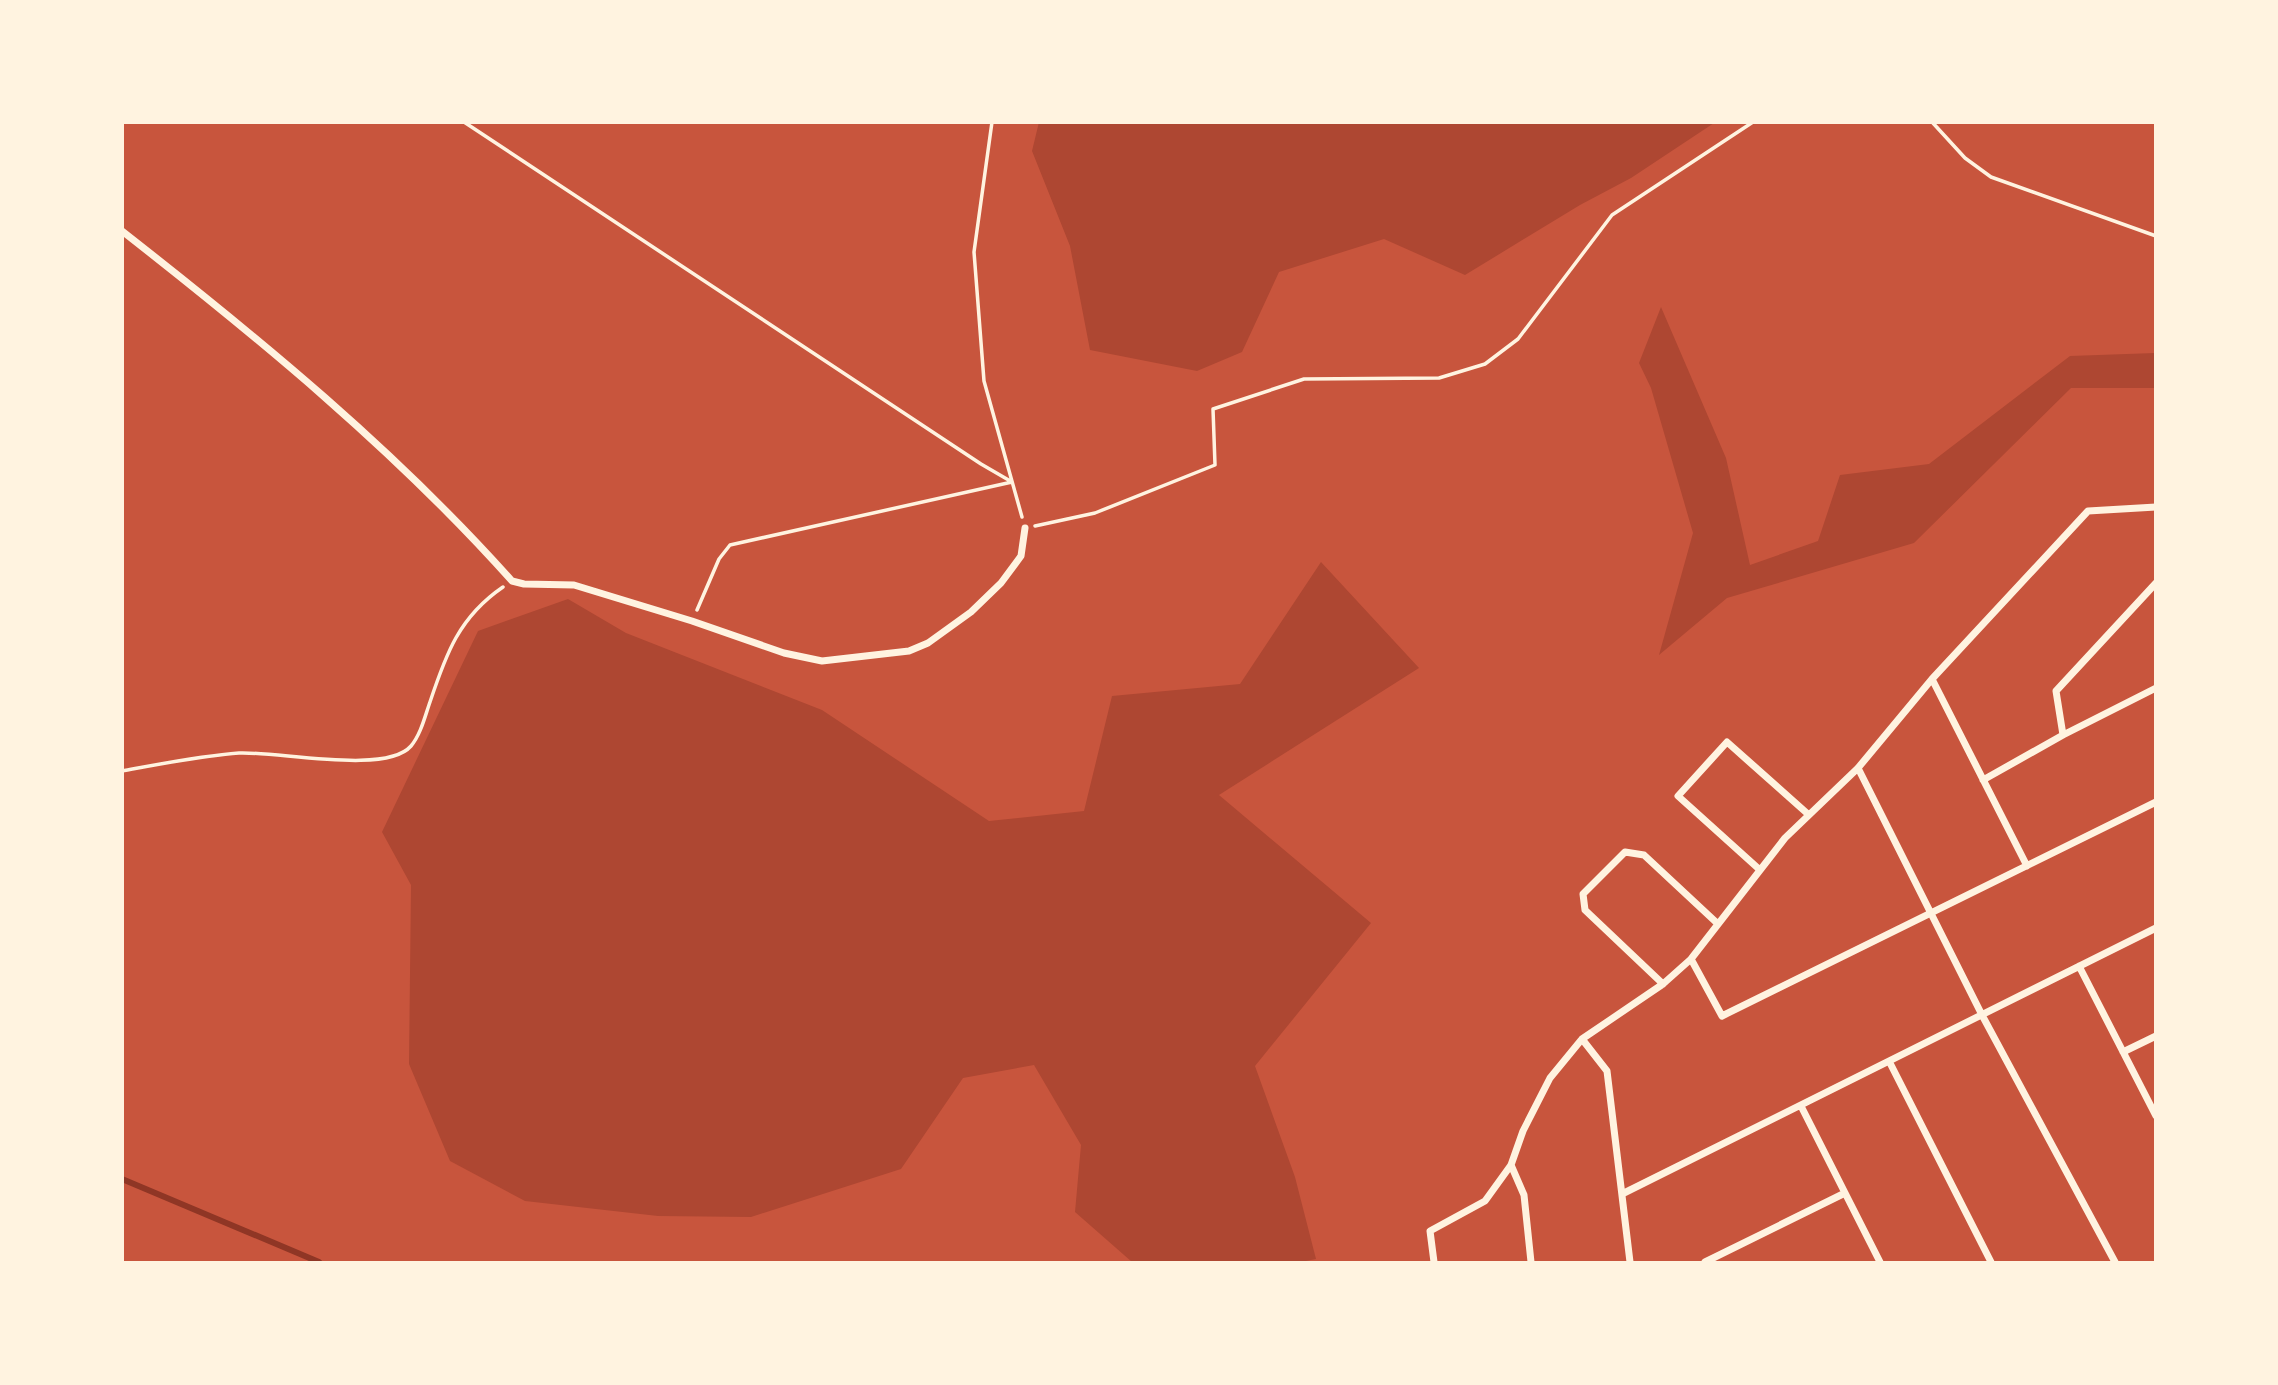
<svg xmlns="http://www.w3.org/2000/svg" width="2278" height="1385" font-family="Literata,serif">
<rect width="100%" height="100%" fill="#c8553d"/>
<!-- green -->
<path fill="#ae4732" d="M1039,122H1714V123L1631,178L1580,205L1465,275L1384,239L1279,272L1242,352L1197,371L1090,350L1070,246L1032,151Z
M1661,307L1726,458L1750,565L1818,541L1840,475L1929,464L2070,356L2155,353V388H2071L1914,543L1727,598L1659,655L1693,533L1651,388L1639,363Z
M1321,562L1419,668L1219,795L1371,923L1255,1066L1295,1177L1316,1259L1301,1262H1132L1075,1212L1081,1145L1034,1065L963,1078L901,1169L751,1217L658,1216L525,1201L450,1161L409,1064L411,885L382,832L478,631L568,599L626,633L822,710L989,821L1084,811L1112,696L1240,684Z"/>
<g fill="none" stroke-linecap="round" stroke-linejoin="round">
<!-- stream -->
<path stroke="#8f3625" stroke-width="6" d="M122,1179L319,1262"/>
<!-- path -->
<path stroke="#fff3e0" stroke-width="3.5" d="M464,122L981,464L1012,482L730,545L719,559L697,610
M992,122L974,252L984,381L1022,517
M1932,122L1965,158L1991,177L2156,236
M1035,526L1095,513L1215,465L1213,409L1304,379L1439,378L1485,364L1518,339L1612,215L1753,122
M122,771C160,764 200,756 239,753C277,751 386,775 411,746C421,734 425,716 430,702C446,654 459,617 503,587"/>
<!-- minor -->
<path stroke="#fff3e0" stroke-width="7" d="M122,231C260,339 396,451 512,581L524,584L574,585L692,621L784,653L822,661L909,651L928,643L971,612L1001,583L1021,556L1025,528
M1932,679L2027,866
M2063,735L2056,691L2156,583
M1858,768L1982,1015L2115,1262
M1983,780L2063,735L2156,688
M1760,870L1678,796L1727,742L1809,815
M1691,959L1722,1016L2156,802
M2079,966L2156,1116
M1663,984L1585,910L1583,894L1625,852L1644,855L1718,924
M1582,1039L1607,1071L1630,1262
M2123,1052L2156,1036
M1889,1061L1991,1262
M1801,1106L1880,1262
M1511,1165L1524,1195L1531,1262
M1622,1194L2156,928
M1434,1262L1430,1231L1485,1201L1511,1165L1523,1131L1550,1078L1582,1039L1663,984L1691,959L1785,838L1858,768L1932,679L2088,511L2156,507
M1705,1262L1845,1193"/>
</g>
<!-- border -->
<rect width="2278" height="1385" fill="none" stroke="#fff3e0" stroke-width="248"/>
</svg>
